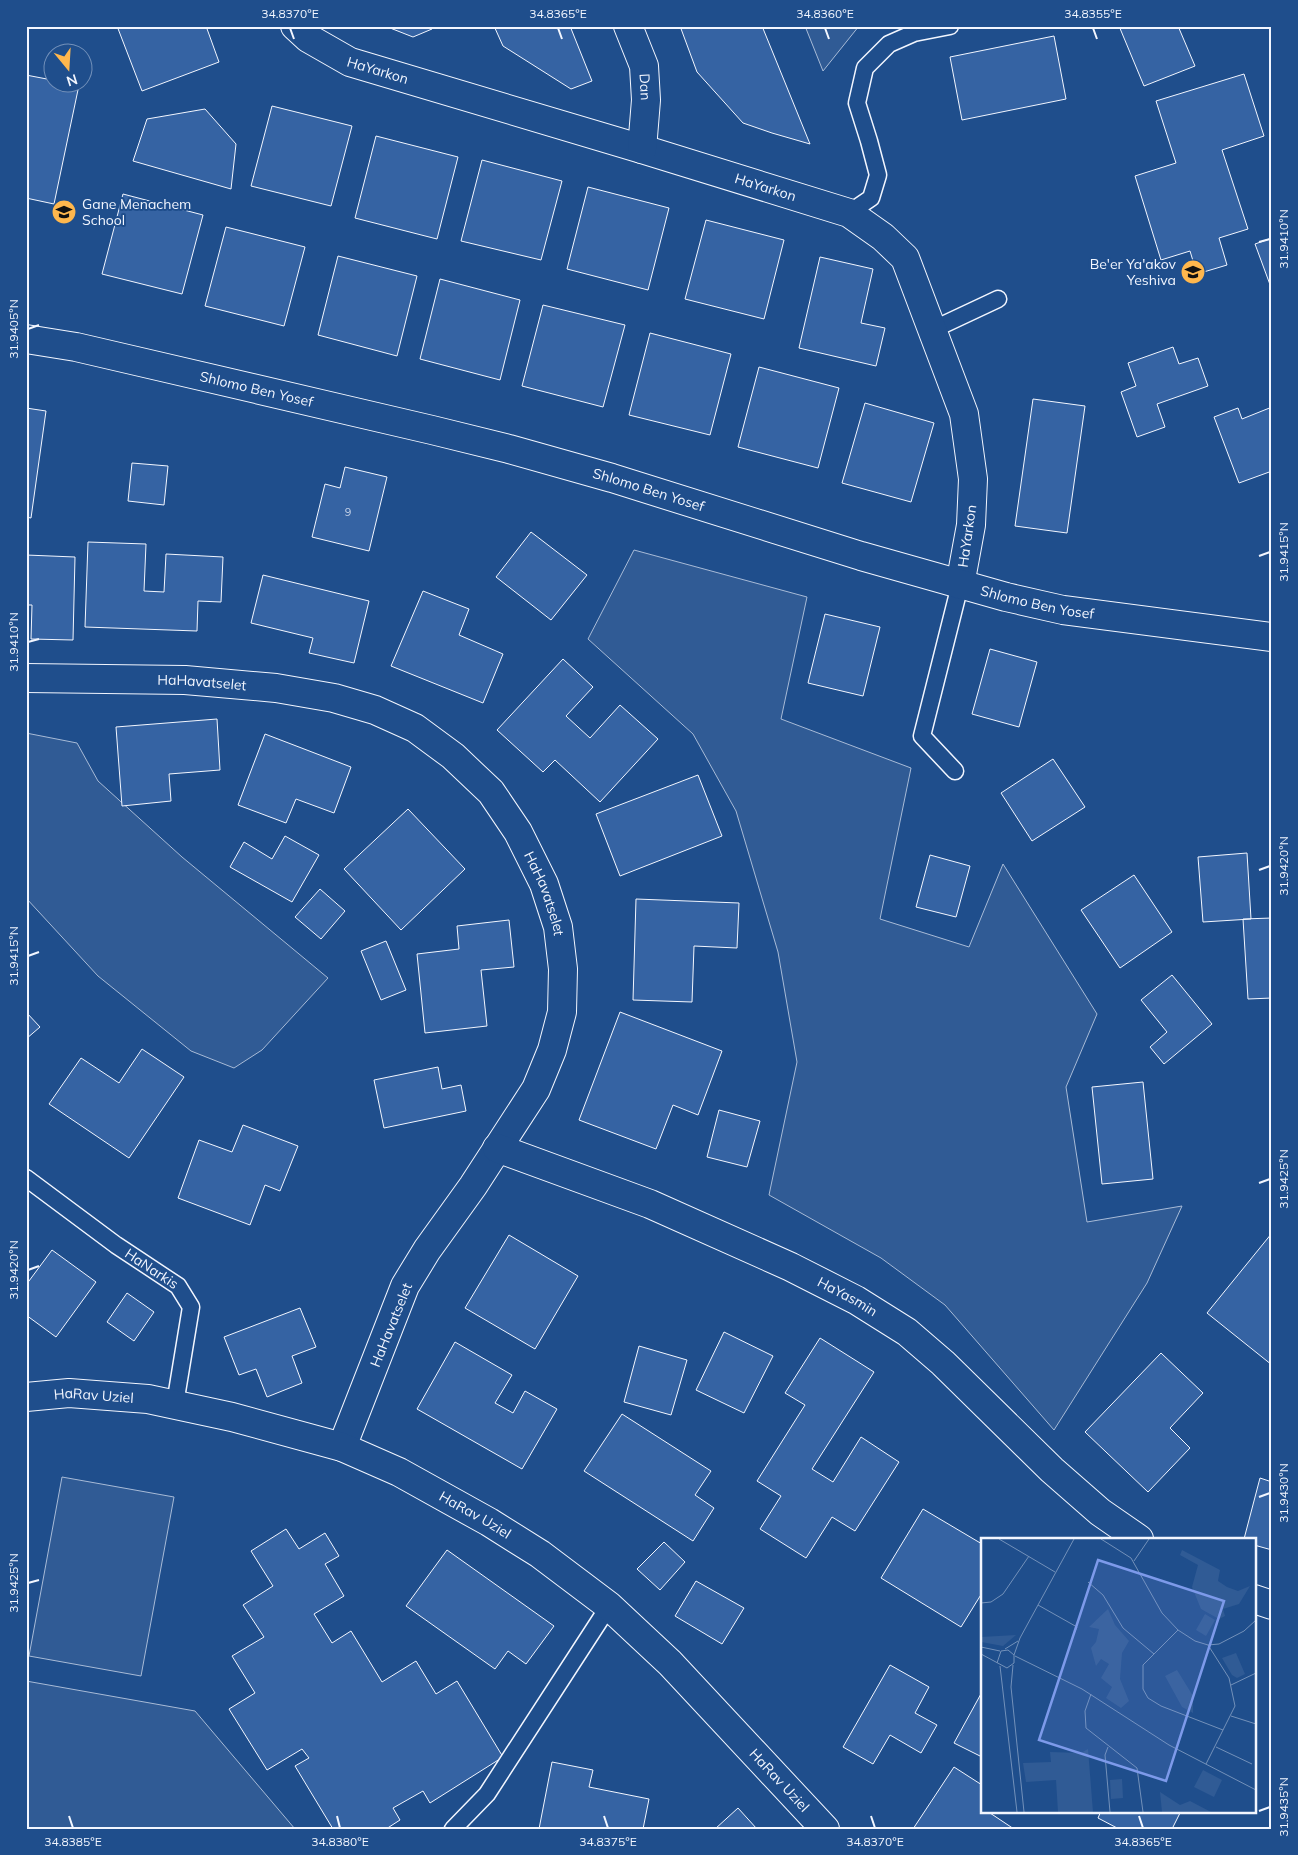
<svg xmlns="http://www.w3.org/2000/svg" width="1298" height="1855" font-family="Mulish,sans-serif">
<rect width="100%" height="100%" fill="#1f4e8c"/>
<!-- green -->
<path fill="#305b95" stroke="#a8bbd7" d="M805,26H859L823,71Z
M634,550L807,597L781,719L911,768L880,919L969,947L1003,864L1097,1014L1066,1087L1087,1222L1182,1206L1147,1283L1054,1430L945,1305L881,1258L769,1195L797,1062L778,952L736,811L693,734L588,639Z
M26,733L77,743L98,781L182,857L328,978L262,1050L234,1068L191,1051L98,976L26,898Z
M62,1477L174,1497L141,1676L29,1656Z
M26,1681L195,1711L295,1829H26Z"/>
<!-- building -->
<path fill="#3563a3" stroke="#f2f6ff" d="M117,26H206L219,62L142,91Z
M385,26H431L432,29L413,37Z
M494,26H570L592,81L571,89L503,46Z
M680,26H762L810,144L772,133L743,123L697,72Z
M1119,26H1178L1195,66L1144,86Z
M1054,36L1066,99L962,120L950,57Z
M1244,74L1264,136L1222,150L1248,229L1219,238L1227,265L1197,274L1190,251L1161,260L1135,176L1176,163L1156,101Z
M26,75L52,80V82H66L79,85L54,204L26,198Z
M272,106L352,126L331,206L251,186Z
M205,109L236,144L231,189L133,161L147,119Z
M376,136L458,157L437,239L355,218Z
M482,160L562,181L541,260L461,241Z
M588,187L669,208L648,290L567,269Z
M123,194L203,215L182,294L102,274Z
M706,220L784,240L764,319L685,299Z
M226,227L305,247L284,326L205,306Z
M1272,238V290L1255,244Z
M338,256L417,276L397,356L318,335Z
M820,257L873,269L861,323L885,328L876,366L799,348Z
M440,279L520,300L500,380L420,359Z
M543,305L625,325L603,407L522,386Z
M650,333L731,354L710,435L629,415Z
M1173,347L1179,364L1198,358L1208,386L1157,404L1165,427L1137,437L1121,392L1136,386L1128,363Z
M759,367L839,388L818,468L738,447Z
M1033,399L1085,406L1067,533L1015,526Z
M865,403L934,423L911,502L842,483Z
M1272,407V471L1239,483L1214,417L1238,408L1242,419Z
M26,408L46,411L31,518L26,517Z
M132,463L168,466L164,505L128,501Z
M345,467L387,477L369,551L312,537L325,484L340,488Z
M531,532L587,575L551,620L496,577Z
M88,542L146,544L144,591L164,592L166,554L223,557L221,602L198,601L197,631L85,627Z
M26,555L75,557L73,640L31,639L32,605H26Z
M263,575L369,601L354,663L309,653L313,638L251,623Z
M423,591L469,609L459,635L503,654L483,703L391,666Z
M825,614L880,627L863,696L808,683Z
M990,649L1037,662L1019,727L972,714Z
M563,659L593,687L566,716L590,738L620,705L658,739L600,802L555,760L543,772L497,730Z
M217,719L220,770L169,774L171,801L122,806L116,727Z
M265,734L351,767L334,813L296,799L286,823L238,805Z
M1053,759L1085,807L1032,841L1001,793Z
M698,775L722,836L620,876L596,814Z
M408,809L465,869L401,930L344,869Z
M285,836L319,855L292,902L230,867L244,842L272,859Z
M1247,853L1251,919L1203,922L1198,857Z
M930,855L970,866L956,917L916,907Z
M1134,875L1172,932L1120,968L1081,910Z
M320,889L345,911L321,939L295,917Z
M636,899L739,903L737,948L694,946L692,1002L633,1000Z
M1272,918V998L1248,999L1243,919Z
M509,920L514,967L481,970L487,1026L425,1033L417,954L459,949L457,926Z
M386,941L406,990L381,1000L361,951Z
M1172,975L1212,1024L1164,1064L1150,1047L1167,1032L1141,1000Z
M26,1012L40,1027L26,1039Z
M620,1012L722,1051L698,1115L673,1105L656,1149L579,1120Z
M142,1049L184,1077L129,1158L49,1104L81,1058L119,1083Z
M438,1067L442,1089L461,1085L466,1111L384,1128L374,1080Z
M1143,1082L1153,1179L1102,1184L1092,1087Z
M719,1110L760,1121L747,1167L707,1157Z
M243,1125L298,1146L280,1191L265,1185L250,1225L178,1198L199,1140L232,1152Z
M1272,1233V1365L1207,1313Z
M509,1235L578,1276L535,1349L465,1308Z
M52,1250L96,1282L56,1337L26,1315V1285Z
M127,1293L154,1312L134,1341L107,1322Z
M300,1308L316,1347L292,1356L302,1383L267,1397L256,1369L239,1375L224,1337Z
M724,1332L773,1356L744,1413L696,1390Z
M820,1338L874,1372L812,1469L833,1482L861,1437L899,1462L855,1531L832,1517L806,1558L760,1529L781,1496L757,1481L805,1405L785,1393Z
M455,1342L512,1375L495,1403L513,1413L525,1391L557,1409L522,1469L417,1409Z
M639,1346L687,1360L671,1415L624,1402Z
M1161,1353L1203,1393L1170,1428L1190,1448L1148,1492L1085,1432Z
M622,1414L711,1471L695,1495L714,1508L693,1541L584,1471Z
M1260,1478L1272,1482V1550L1254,1545V1539H1244Z
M923,1509L982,1544V1593L961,1627L881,1578Z
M286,1529L299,1549L325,1533L339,1556L325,1564L344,1596L314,1614L332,1643L351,1631L382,1682L416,1661L436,1694L457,1681L503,1757L430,1803L423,1791L393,1808L400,1820L386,1829H333L295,1766L309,1758L302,1749L267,1770L229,1709L255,1693L232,1656L264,1637L243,1605L273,1586L251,1551Z
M664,1542L685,1562L660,1590L637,1569Z
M447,1550L554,1626L526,1664L508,1651L495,1669L406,1606Z
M696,1581L744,1608L722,1644L675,1616Z
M890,1665L929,1687L915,1713L937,1725L921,1753L890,1735L873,1764L843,1747Z
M982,1692V1757L954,1743Z
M552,1762L593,1770L589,1787L649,1799L643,1829H539Z
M954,1767L982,1785V1811H987L1014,1829H913Z
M738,1808L757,1829H715Z
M1101,1811H1181L1172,1829H1119L1098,1818Z"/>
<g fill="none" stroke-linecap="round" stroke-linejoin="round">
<defs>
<g id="service">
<path d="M849,213L871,198L878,175L869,141L857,103L865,68L889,44L914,33L950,26"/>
<path d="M932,330L998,299"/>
<path d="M955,771L922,736L960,585"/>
<path id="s1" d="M26,1178L116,1245L178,1286L191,1307L175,1404"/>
<path d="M453,1829L487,1794L609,1606"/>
</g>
<g id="minor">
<path id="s2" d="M295,26L308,38L350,62L642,149L849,213L883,237L905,258L964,414L973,479L971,525L960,585"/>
<path id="s3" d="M628,26L644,66L646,100L642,149"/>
<path id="s4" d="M26,678L185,680L276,688L334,698L375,710L415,728L453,756L491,792L518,832L544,884L558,927L563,969L562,1012L552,1050L536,1089L473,1186L427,1250L405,1286L342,1447"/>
<path id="s5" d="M497,1148L650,1204L791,1267L856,1300L907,1332L943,1363L1052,1470L1100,1512L1139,1539"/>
<path id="s6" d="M26,1397L69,1393L148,1399L232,1417L342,1447L399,1472L489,1522L540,1554L609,1606L670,1663L825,1829"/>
<path d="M1254,1599L1272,1605"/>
</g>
<g id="secondary">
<path id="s7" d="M26,339L76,347L432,430L509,449L612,478L861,556L1006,597L1063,610L1272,637"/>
</g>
</defs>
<!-- service casing -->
<use href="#service" stroke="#f2f6ff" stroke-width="19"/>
<!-- minor casing -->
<use href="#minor" stroke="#f2f6ff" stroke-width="30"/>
<!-- secondary casing -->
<use href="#secondary" stroke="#f2f6ff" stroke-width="30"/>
<!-- service -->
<use href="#service" stroke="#1f4e8c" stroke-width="16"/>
<!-- minor -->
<use href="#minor" stroke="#1f4e8c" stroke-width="28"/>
<!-- secondary -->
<use href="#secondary" stroke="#1f4e8c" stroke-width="28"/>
</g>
<!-- ticks -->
<path fill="none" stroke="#f2f6ff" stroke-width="2" d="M290,28L294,39M558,28L562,39M825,28L829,39M1093,28L1097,39M1259,242L1270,239M28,329L39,325M1259,556L1270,552M28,642L39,639M1259,870L1270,866M28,956L39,952M1259,1183L1270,1179M28,1270L39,1266M1259,1497L1270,1493M28,1583L39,1580M1259,1811L1270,1807M69,1816L73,1828M337,1816L340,1828M604,1816L608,1828M871,1816L875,1828M1139,1816L1143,1828"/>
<!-- icons -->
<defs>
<symbol id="school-disc" viewBox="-11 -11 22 22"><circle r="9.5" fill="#ffb74d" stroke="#1f4e8c"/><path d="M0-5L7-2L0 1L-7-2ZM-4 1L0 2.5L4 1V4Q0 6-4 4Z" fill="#111"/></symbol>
</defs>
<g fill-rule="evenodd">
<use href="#school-disc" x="50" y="198" width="28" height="28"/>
<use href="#school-disc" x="1179" y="258" width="28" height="28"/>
</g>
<g text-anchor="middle" stroke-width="4" stroke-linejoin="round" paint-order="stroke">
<!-- number labels -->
<g font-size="11" fill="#c3d1e8">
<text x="348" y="516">9</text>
</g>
<!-- street labels -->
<g font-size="14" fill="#f2f6ff" stroke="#1f4e8c">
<text dy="5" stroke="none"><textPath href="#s2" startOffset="95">HaYarkon</textPath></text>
<text dy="5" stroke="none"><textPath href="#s3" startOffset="64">Dan</textPath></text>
<text dy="5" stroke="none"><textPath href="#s2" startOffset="500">HaYarkon</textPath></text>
<text dy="5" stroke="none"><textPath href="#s7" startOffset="236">Shlomo Ben Yosef</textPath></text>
<text dy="5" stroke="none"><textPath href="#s7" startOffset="641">Shlomo Ben Yosef</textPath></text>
<text transform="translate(967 536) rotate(-82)" y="5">HaYarkon</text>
<text dy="5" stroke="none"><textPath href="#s7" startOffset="1046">Shlomo Ben Yosef</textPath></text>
<text dy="5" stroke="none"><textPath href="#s4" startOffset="176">HaHavatselet</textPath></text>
<text dy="5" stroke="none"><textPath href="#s4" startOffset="611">HaHavatselet</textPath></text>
<text dy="5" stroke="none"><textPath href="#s1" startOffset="155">HaNarkis</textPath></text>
<text dy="5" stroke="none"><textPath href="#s5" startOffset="381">HaYasmin</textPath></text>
<text transform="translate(391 1325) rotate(-68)" y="5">HaHavatselet</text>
<text dy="5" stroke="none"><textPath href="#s6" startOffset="68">HaRav Uziel</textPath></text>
<text dy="5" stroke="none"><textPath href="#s6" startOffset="472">HaRav Uziel</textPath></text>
<text dy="5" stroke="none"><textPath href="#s6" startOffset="878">HaRav Uziel</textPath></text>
</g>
<!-- poi labels -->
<g font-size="14" fill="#f2f6ff" stroke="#1f4e8c" text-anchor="start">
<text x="82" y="209">Gane Menachem<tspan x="82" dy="16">School</tspan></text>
<text x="1176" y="269" text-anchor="end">Be'er Ya'akov<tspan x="1176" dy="16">Yeshiva</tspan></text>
</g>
</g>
<!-- overview -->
<g transform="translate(981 1538)">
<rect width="275" height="275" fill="#1f4e8c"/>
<path d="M201,12L239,32L237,43L246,49L257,53L269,48L258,66L242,71L244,78L238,81L220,71L211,49L217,27L199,17ZM127,71L134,87L148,103L141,115L139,141L148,163L140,170L125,160L131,149L120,140L128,126L120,121L115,128L110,110L115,104L118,91L108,89ZM224,76L234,82L225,98L215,92ZM35,97L22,108L0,104V99ZM255,115L264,136L256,140L251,137L241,120ZM196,132L212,158V175L201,169L184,138ZM107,211L112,274H77L75,242L45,244L42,225L70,224L69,214L100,215ZM222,232L241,242L233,259L213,249ZM141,241L142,260L130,261L129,242ZM179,254L199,267L209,263L230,274H181Z" fill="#305b95"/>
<path fill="none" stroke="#7391ba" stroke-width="1" d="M18,1L74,34M120,1L150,20L181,75L197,92L214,103L227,107L238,106L263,93L275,82M153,23L168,1M107,44L122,57L142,90L173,116M0,65L10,64L22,56L48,18M57,67L96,89L92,98M197,92L162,127V151L167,160L180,168L242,192M0,109L19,113M24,111L37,103M0,116L26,130L33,125V117L27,112L20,113L16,125M33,117L39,100L93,1M34,118L101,151L188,207L275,252M32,127L30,149L43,274M19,128L36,274M250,147L275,135M110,156L104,173L105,190L156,230L162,274M250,178L275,186M127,209L124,217L129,274M235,209L271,226M225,226L254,168L248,140L227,107"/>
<path fill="#7d9aea" fill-opacity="0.15" stroke="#7d9aea" stroke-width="2.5" d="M117,22L243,63L185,243L58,202Z"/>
<rect width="275" height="275" fill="none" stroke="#f2f6ff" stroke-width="2.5"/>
</g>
<!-- border -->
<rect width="1298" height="1855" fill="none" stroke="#1f4e8c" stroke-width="55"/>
<!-- north arrow -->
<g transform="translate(68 68) rotate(162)"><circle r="24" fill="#1f4e8c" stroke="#7391ba"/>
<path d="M0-4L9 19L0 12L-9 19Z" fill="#ffb74d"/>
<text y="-8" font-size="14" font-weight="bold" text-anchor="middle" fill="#f2f6ff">N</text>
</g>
<rect x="28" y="28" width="1242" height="1800" fill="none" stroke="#f2f6ff" stroke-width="2"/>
<g font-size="12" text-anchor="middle" fill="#f2f6ff">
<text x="290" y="18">34.8370°E</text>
<text x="558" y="18">34.8365°E</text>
<text x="825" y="18">34.8360°E</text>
<text x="1093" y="18">34.8355°E</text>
<text transform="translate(1284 239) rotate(-90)" y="4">31.9410°N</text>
<text transform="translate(14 329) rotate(-90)" y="4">31.9405°N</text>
<text transform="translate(1284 552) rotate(-90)" y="4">31.9415°N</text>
<text transform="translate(14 642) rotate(-90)" y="4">31.9410°N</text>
<text transform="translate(1284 866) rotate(-90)" y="4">31.9420°N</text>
<text transform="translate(14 956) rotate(-90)" y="4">31.9415°N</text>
<text transform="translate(1284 1179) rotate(-90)" y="4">31.9425°N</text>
<text transform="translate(14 1270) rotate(-90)" y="4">31.9420°N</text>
<text transform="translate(1284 1493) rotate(-90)" y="4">31.9430°N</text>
<text transform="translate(14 1583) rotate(-90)" y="4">31.9425°N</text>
<text transform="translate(1284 1807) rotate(-90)" y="4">31.9435°N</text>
<text x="73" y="1846">34.8385°E</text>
<text x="340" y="1846">34.8380°E</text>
<text x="608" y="1846">34.8375°E</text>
<text x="875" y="1846">34.8370°E</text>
<text x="1143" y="1846">34.8365°E</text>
</g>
</svg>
